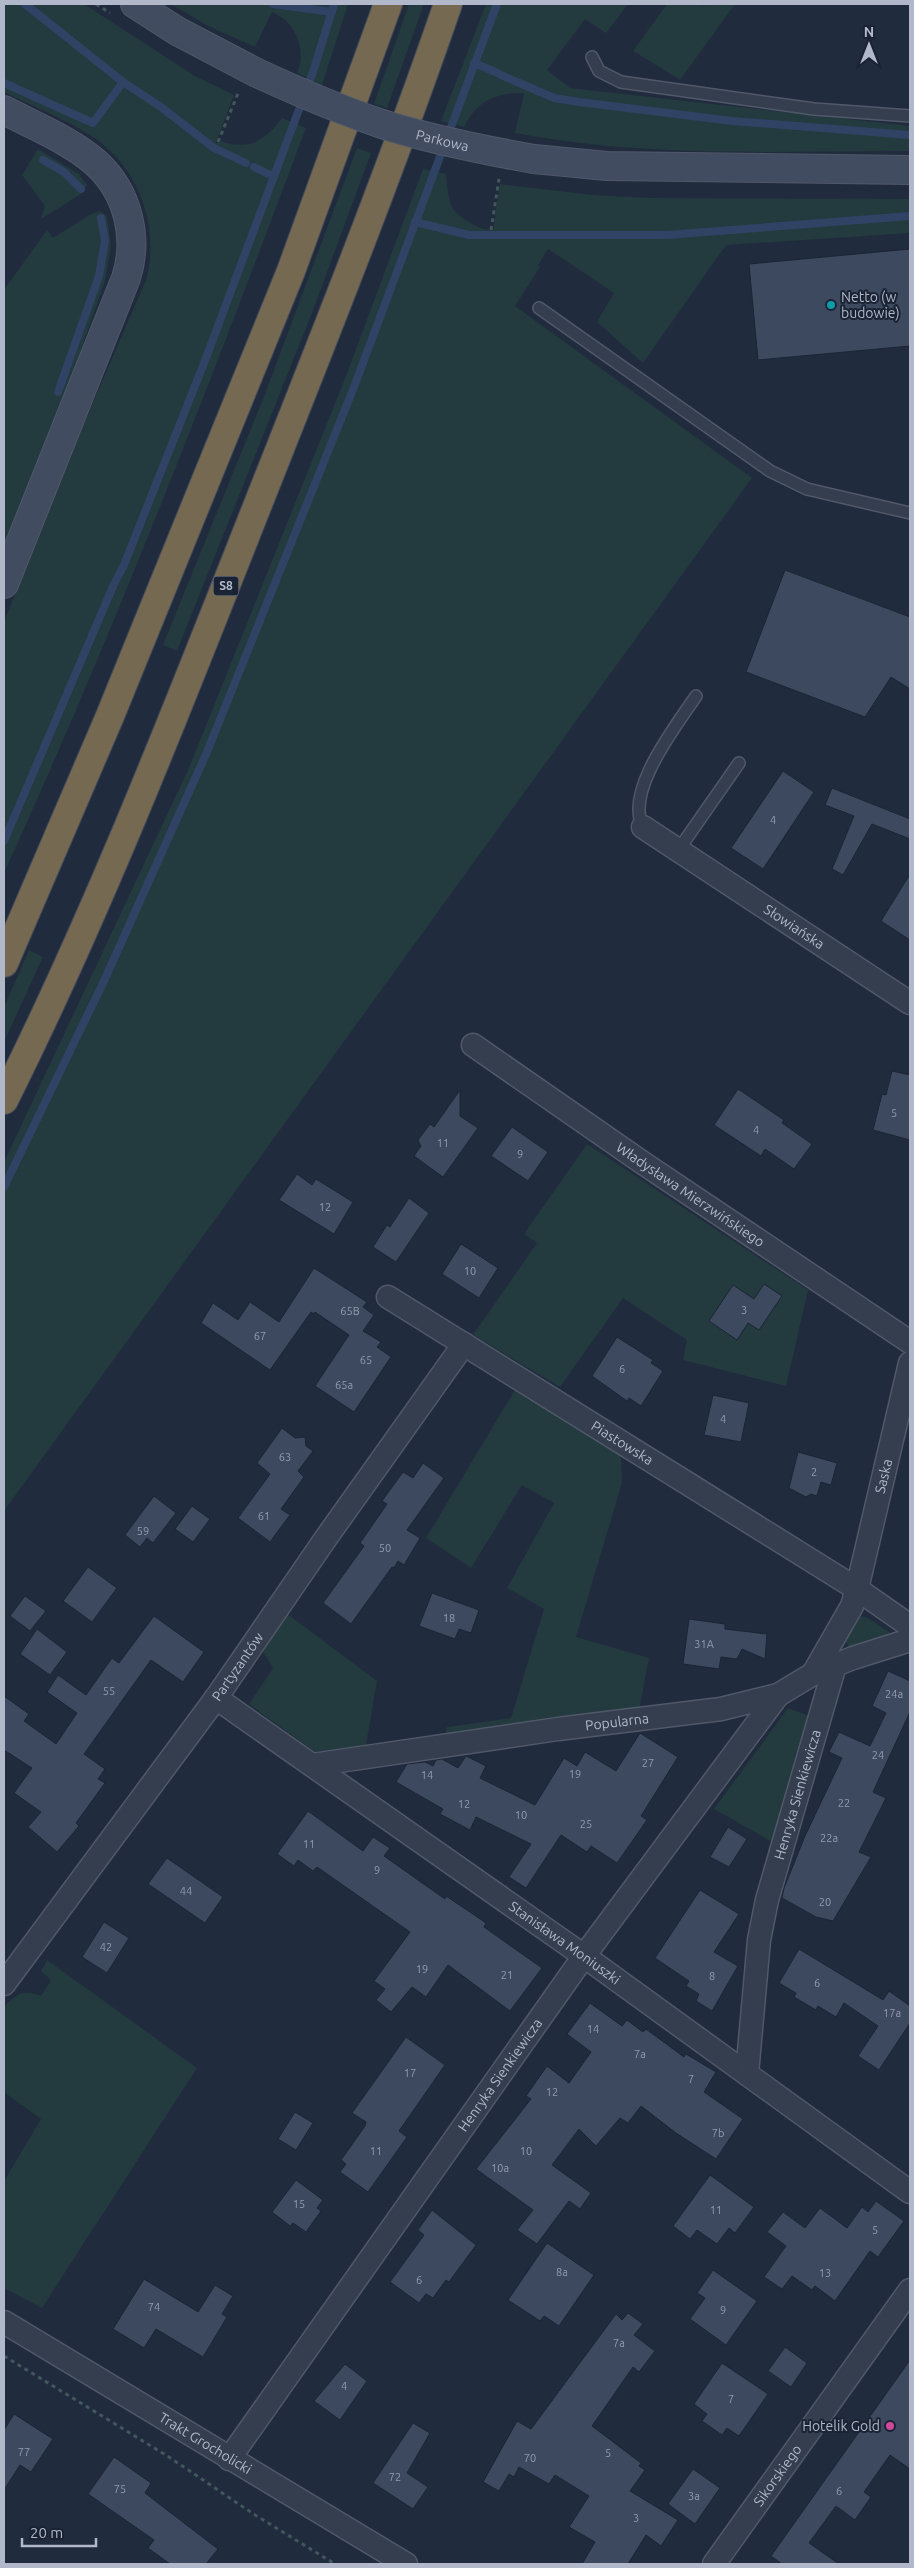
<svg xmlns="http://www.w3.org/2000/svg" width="914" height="2568" font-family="Ubuntu,sans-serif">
<rect width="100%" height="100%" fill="#212b3e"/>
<!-- green -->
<path fill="#233a3f" d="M4,4H84L195,76L234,95L216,142L218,143L220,141C248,151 265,141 282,118L306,128C212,379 115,630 4,873V622L85,421L146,280C160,229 140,170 96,139C68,120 34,107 4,92Z
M171,4H348L322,85L297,73C307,49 296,22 272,12L255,47L208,26Z
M409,4H424L387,108L374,104Z
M486,4H628L606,33L585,19L547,70L570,88L910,126V151C778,151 645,158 515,133L524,93C494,93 477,101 464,127L441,121Z
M667,4H701L704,6L706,4H735L680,80L633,51Z
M357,148L371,153L312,313L177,651L163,645L265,394Z
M38,149L79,174L87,185L81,194L41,219L45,206L22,175Z
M423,169L446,174C447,184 448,196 451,205C456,217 481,231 493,230L500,184L593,195L651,198L910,199V233L726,245L643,363L597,322L614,293L548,249L538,265L540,267L515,306L752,478L4,1511V1162L189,768L346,376Z
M100,211L107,216L111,246L105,281L48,444L4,548V290L47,230L53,238L89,215Z
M29,950L43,957L4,1042V1007Z
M587,1144L808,1290L786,1386L683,1360L687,1340L623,1298L560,1387L473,1335L537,1243L524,1234Z
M516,1388L621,1454L622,1483L576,1637L649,1658L639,1711L445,1734L447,1727L511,1718L544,1609L507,1588L554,1503L522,1485L471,1568L426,1538Z
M286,1613L377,1681L366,1745L315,1752L249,1704L273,1668L261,1648Z
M860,1617H866L897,1637L851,1648L846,1643C846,1633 851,1621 860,1617Z
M788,1708L810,1716L774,1843L714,1809Z
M47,1960L197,2068L42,2308L4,2288V2181L41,2119L4,2092V2007C16,1993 24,1989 41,1996L51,1980L41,1971Z"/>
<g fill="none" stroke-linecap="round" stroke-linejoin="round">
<!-- stream -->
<path stroke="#314365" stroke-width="8" d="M25,4L123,82L161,107L214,148L246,163
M273,4L332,12
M474,63L498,73
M501,75L554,98L579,102L732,121L910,135
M4,83L93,123L123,82
M43,160L64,172L81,189
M254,167L273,176
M415,222L436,227
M440,228L469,235H667L910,216
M58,392L99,276L105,241L101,218
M4,841L114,584L124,565L206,358L313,72L334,4
M4,1187L104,981L207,752L354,387L497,4"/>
</g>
<!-- building -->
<path fill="#3c495e" stroke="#1c2535" d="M910,249V346L758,360L749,264Z
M785,570L910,617V689L891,677L865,717L746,672Z
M783,771L814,792L763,869L731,848Z
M832,788L910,819V839L872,824L843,875L832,869L854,816L825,805Z
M910,874V940L881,921Z
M892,1071L910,1075V1140L873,1130L882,1094L886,1095Z
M738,1089L784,1120L782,1123L812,1144L794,1169L765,1149L761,1156L714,1125Z
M460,1090V1116L478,1128L443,1177L414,1156L421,1146L418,1140L430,1124L434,1127Z
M512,1127L548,1152L528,1181L491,1156Z
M297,1174L312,1185L316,1179L353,1202L334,1234L279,1200Z
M409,1198L429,1213L396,1262L373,1247L387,1225L390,1227Z
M461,1244L498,1268L479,1298L442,1274Z
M314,1268L367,1302L363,1307L374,1315L363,1331L381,1342L377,1347L391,1357L354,1412L315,1386L349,1335L315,1312L314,1314L311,1312L270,1370L201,1323L213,1303L238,1320L250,1302L279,1322Z
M764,1284L782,1296L759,1330L748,1323L737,1340L709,1321L733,1285L754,1299Z
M617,1337L653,1360L651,1363L663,1371L641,1406L629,1398L627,1401L592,1376Z
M713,1395L749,1403L741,1442L704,1435Z
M282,1428L295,1438L305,1437L306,1446L313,1451L298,1471L304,1477L281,1509L290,1515L270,1542L238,1518L270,1474L257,1463Z
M798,1452L837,1463L831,1485L821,1482L817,1496L811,1494L806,1497L789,1488Z
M423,1463L444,1478L407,1530L420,1538L404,1565L398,1561L394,1568L392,1567L351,1624L323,1603L364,1546L360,1543L387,1504L382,1501L403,1472L413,1478Z
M154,1496L176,1513L153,1543L147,1538L140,1547L125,1535Z
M192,1506L210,1519L193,1542L175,1529Z
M88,1567L117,1588L92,1622L63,1601Z
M432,1593L479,1610L471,1633L459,1629L455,1639L419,1626Z
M25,1596L46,1611L30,1631L10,1616Z
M154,1616L204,1652L183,1682L151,1660L84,1754L105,1769L98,1779L105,1783L76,1823L79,1826L57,1852L28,1827L41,1812L14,1793L32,1768L4,1750V1696L29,1714L24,1721L56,1744L77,1713L47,1692L58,1675L86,1695L112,1658L119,1663Z
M689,1619L725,1624V1629L767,1634L765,1659L742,1649L737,1659L721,1657L719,1669L683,1664Z
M37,1629L67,1652L50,1675L20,1654Z
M888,1671L910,1681V1712L873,1792L886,1798L859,1852L871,1857L833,1921L816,1917L782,1898L784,1888L805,1836L842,1758L829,1752L839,1732L870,1746L886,1713L872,1706Z
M640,1733L678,1757L641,1816L647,1820L617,1863L591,1846L587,1852L561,1835L526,1888L509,1877L531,1844L476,1817L470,1830L440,1814L443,1809L396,1782L407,1764L425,1762L433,1766L436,1760L442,1759L458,1768L466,1756L486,1766L480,1778L535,1805L564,1758L577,1766L585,1752L616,1771Z
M308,1811L363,1851L373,1837L390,1848L384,1856L445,1899L446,1896L470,1912L486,1923L484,1927L542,1968L510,2011L448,1965L426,1997L412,1987L391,2012L376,2000L385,1989L374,1981L410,1932L317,1867L313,1871L298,1860L294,1866L277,1854Z
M728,1827L747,1839L729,1867L710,1857Z
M167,1858L223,1897L205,1923L148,1884Z
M700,1890L739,1914L714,1952L738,1966L712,2011L696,2001L699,1994L686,1986L689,1981L655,1958Z
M104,1922L129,1938L107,1973L82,1957Z
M799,1949L883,2000L889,1991L910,2006V2023L879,2070L858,2056L878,2026L844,2003L836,2017L818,2006L816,2010L794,1997L796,1993L779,1983Z
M590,2003L622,2026L627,2020L643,2032L646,2029L684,2057L686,2054L716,2072L704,2092L743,2119L716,2159L676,2133L641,2106L628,2123L620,2118L596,2146L579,2129L552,2165L591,2193L580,2209L569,2201L537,2244L517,2230L533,2210L476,2169L531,2099L526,2096L547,2066L569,2083L591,2052L567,2034Z
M406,2037L445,2065L399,2131L407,2137L368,2192L340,2172L346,2164L341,2160L365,2126L366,2122L352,2113Z
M295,2112L313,2123L296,2150L278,2139Z
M710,2175L754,2207L735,2233L729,2228L717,2244L697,2230L690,2239L673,2226Z
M296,2180L323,2200L317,2208L321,2211L306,2232L293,2223L290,2226L272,2212Z
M876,2201L904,2221L878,2257L870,2251L835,2301L815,2286L812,2290L792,2276L782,2289L764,2277L786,2246L767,2232L783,2212L805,2228L820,2208L847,2228L862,2207L868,2212Z
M432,2210L476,2245L449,2282L446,2280L433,2298L426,2294L419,2303L390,2282L424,2235L418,2230Z
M547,2243L594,2275L559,2326L544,2316L540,2321L508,2300Z
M713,2270L757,2301L726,2345L690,2319L705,2298L697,2293Z
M144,2279L198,2312L215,2285L233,2296L222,2314L227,2317L203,2357L156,2329L144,2348L113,2329Z
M628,2313L643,2324L634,2335L655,2351L639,2372L633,2367L592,2426L641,2463L639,2466L645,2470L630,2491L678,2520L661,2546L646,2535L628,2564H582L595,2542L569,2527L589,2496L555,2475L549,2484L519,2467L514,2477L509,2474L499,2491L483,2482L517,2421L531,2429L616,2314L622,2320Z
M785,2347L807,2363L791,2387L768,2371Z
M910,2360V2469L890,2455L864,2492L871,2497L855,2520L836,2506L809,2543L839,2564H782L771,2556Z
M722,2363L768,2394L739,2436L727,2428L722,2435L702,2421L707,2414L694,2404Z
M345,2364L367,2381L340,2420L314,2401Z
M14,2414L53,2439L31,2472L20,2465L4,2490V2430Z
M413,2423L430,2433L407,2473L428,2487L413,2509L373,2483Z
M114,2457L151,2483L145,2493L218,2549L206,2564H170L148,2548L154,2540L88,2494Z
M693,2469L720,2488L695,2524L668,2504Z"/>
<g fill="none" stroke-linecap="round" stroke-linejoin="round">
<defs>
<path id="lane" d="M592,57L599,71L621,82L814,109L910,116
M539,308L770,471L807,489L910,513
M643,827C624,791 677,725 696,696
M679,849L739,763"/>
<g id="street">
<path id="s1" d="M643,827L910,1003"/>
<path id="s2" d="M473,1045L643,1163L910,1342"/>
<path id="s3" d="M388,1297L857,1589L910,1626"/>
<path id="s4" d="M813,1674L852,1606L857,1589L910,1363"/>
<path id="s5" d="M216,1698L584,1956L910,2192"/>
<path id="s6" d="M312,1765L558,1729L721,1709L778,1695L813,1674L853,1658L910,1640"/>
<path id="s7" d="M4,1984L216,1698L326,1538L464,1344"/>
<path id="s8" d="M747,2074L759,1940L767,1900L835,1665"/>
<path id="s9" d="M4,2322L406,2564"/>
<path id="s10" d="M229,2459L584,1956L778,1695"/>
<path id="s11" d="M714,2564L910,2290"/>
</g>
<path id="secondary" d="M135,4L177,31L255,72
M4,110C34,126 70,140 96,163C128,192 139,238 126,278L4,584
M534,159L607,166L910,170"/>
<path id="highway" d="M4,963L110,716L291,271L388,4
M4,1100C95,918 170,727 245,537C315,360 386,184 448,4"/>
</defs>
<!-- lane casing -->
<use href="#lane" stroke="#505869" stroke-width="14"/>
<!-- street casing -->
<use href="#street" stroke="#505869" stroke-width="25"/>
<!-- secondary casing -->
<use href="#secondary" stroke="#505869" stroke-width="30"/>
<!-- highway casing -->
<use href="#highway" stroke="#404859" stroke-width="30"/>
<!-- path -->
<path stroke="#41575c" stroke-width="3" stroke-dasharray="4 4" stroke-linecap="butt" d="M96,4L110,13
M218,142L239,91
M491,230L499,179
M4,2356L169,2457L255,2515L335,2564"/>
<!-- lane -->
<use href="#lane" stroke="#353e4e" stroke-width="11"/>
<!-- street -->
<use href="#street" stroke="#353e4e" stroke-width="22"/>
<!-- secondary -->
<use href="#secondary" stroke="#424c61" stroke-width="28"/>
<!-- highway -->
<use href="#highway" stroke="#756951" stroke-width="28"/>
<defs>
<g id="secondary-bridge">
<path id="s12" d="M255,72C296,91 338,109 382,124C432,140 483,150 534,159"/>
</g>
</defs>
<!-- secondary-bridge casing -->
<use href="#secondary-bridge" stroke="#505869" stroke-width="30" stroke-linecap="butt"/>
<!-- secondary-bridge -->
<use href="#secondary-bridge" stroke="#424c61" stroke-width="28"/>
</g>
<!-- markers -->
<circle fill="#0f9aa8" stroke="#1a2333" stroke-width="2" cx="831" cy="305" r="5"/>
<circle fill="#d1479c" stroke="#1a2333" stroke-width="2" cx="890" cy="2426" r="5"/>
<g text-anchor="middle" stroke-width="4" stroke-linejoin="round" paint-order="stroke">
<!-- number labels -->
<g font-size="11" fill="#939cae">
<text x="773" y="824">4</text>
<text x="894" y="1117">5</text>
<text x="756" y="1134">4</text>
<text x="443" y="1147">11</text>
<text x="520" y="1158">9</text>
<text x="325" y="1211">12</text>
<text x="470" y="1275">10</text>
<text x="744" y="1314">3</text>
<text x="350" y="1315">65B</text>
<text x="260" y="1340">67</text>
<text x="366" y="1364">65</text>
<text x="622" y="1373">6</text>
<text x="344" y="1389">65a</text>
<text x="723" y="1423">4</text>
<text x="285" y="1461">63</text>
<text x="814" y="1476">2</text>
<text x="264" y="1520">61</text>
<text x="143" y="1535">59</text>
<text x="385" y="1552">50</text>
<text x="449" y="1622">18</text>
<text x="704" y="1648">31A</text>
<text x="109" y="1695">55</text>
<text x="894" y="1698">24a</text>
<text x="878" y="1759">24</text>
<text x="648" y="1767">27</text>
<text x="575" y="1778">19</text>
<text x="427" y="1779">14</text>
<text x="844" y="1807">22</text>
<text x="464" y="1808">12</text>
<text x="521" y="1819">10</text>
<text x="586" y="1828">25</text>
<text x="829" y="1842">22a</text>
<text x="309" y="1848">11</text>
<text x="377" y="1874">9</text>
<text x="186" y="1895">44</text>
<text x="825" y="1906">20</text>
<text x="106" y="1951">42</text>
<text x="422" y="1973">19</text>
<text x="507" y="1979">21</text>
<text x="712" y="1980">8</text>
<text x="817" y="1987">6</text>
<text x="892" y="2017">17a</text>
<text x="593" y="2033">14</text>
<text x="640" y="2058">7a</text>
<text x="410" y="2077">17</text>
<text x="691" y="2083">7</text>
<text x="552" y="2096">12</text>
<text x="718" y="2137">7b</text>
<text x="376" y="2155">11</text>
<text x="526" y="2155">10</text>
<text x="500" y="2172">10a</text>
<text x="299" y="2208">15</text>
<text x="716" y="2214">11</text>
<text x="875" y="2234">5</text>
<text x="562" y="2276">8a</text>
<text x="825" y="2277">13</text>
<text x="419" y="2284">6</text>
<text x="154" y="2311">74</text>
<text x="723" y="2314">9</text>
<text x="619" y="2347">7a</text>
<text x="344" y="2390">4</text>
<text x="731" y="2403">7</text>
<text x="24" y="2456">77</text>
<text x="608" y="2457">5</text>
<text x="530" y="2462">70</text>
<text x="395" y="2481">72</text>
<text x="120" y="2493">75</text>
<text x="839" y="2495">6</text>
<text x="694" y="2500">3a</text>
<text x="636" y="2522">3</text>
</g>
<!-- shield labels -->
<rect fill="#1a2333" stroke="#838b9c" stroke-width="1" x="213.5" y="576.5" width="25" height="19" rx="4"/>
<g font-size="12" font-weight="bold" fill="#b0b8c9">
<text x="226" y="590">S8</text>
</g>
<!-- street labels -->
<g font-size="14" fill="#b0b8c9" stroke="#1a2333">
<text dy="5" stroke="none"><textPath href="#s12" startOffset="200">Parkowa</textPath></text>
<text dy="5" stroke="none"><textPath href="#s1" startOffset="181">Słowiańska</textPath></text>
<text dy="5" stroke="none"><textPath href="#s2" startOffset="264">Władysława Mierzwińskiego</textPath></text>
<text dy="5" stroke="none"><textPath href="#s3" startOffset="276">Piastowska</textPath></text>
<text dy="5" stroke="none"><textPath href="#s4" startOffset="212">Saska</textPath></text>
<text dy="5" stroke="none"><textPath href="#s7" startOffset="394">Partyzantów</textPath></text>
<text dy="5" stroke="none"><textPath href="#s6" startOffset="308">Popularna</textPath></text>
<text dy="5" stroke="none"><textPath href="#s8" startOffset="285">Henryka Sienkiewicza</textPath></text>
<text dy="5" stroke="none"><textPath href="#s5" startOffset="426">Stanisława Moniuszki</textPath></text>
<text dy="5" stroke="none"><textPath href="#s10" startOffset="470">Henryka Sienkiewicza</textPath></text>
<text dy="5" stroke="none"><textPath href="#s9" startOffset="235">Trakt Grocholicki</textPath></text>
<text dy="5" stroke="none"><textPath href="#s11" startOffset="109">Sikorskiego</textPath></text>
</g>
<!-- poi labels -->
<g font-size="14" fill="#b0b8c9" stroke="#1a2333" text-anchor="start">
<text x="841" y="302">Netto (w<tspan x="841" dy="16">budowie)</tspan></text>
<text x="880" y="2431" text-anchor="end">Hotelik Gold</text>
</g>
</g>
<!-- border -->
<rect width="914" height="2568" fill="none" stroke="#b0b8c9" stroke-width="10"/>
<!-- north arrow -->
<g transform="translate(869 45)" stroke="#1a2333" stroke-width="4" paint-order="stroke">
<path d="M0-4L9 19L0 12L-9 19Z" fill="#b0b8c9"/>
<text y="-8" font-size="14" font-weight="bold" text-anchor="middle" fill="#b0b8c9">N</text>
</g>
<!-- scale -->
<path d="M22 2538v8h74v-8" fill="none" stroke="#b0b8c9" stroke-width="2.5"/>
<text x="30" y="2538" font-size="15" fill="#b0b8c9" stroke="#1a2333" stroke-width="4" paint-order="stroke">20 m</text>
</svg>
